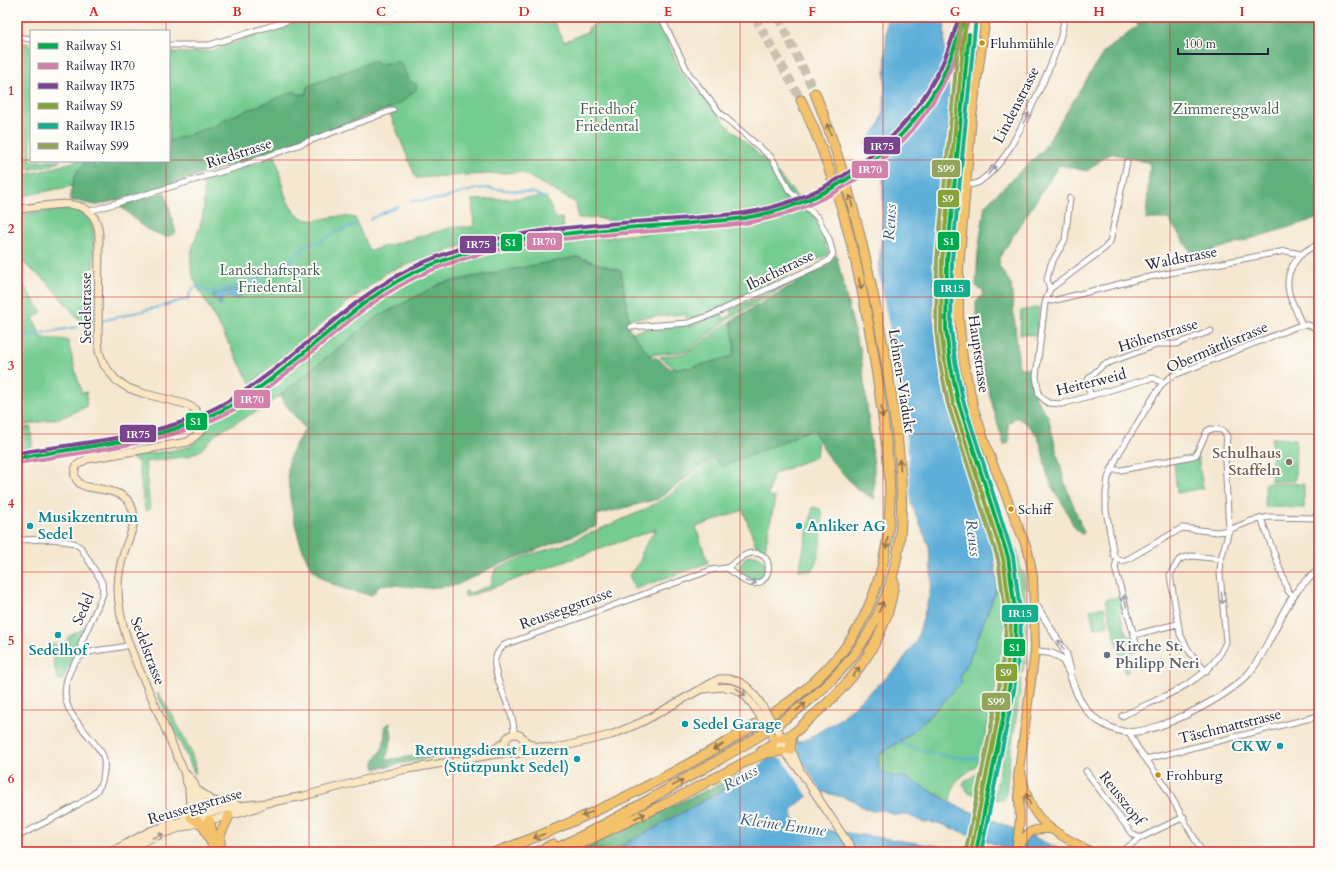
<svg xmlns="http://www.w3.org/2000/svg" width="1336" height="869" font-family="Cardo,serif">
<rect width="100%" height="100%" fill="#fdfcf7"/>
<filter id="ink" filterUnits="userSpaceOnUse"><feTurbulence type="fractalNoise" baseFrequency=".025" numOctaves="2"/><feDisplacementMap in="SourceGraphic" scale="8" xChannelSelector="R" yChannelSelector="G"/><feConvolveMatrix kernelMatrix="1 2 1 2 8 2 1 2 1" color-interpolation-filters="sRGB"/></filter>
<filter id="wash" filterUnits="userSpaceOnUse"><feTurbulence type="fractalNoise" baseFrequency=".012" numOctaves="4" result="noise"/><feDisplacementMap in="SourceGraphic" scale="16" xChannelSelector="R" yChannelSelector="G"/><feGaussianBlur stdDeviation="0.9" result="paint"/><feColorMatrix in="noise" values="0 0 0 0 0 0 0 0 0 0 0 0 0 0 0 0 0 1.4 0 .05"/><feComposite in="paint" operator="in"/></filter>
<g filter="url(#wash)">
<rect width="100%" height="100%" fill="#f5e7d0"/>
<!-- green -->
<path fill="#75cc91" stroke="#4c7766" d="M360,17H552L564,42L589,31L588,28L596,24L594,20L595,17H658L680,71L731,129L771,166L815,218L826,241L824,242L829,254L761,287L746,297L691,320L690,317L686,318V314L629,319L621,271L577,257L442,283L375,318L279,396L264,407L217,433L201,450L189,456L145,462L150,509L147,511L145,510L138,461L132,459V456L176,450L191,446L204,433L211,421L264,392L390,291L439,267L482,253L577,240L715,226L714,216L619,223L598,218H578L576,203L521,172L416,178L388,109L239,162L146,192L97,205L70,200L72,186L17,197V176L47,170L76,161H169V52L187,53L214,50L292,23L322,18Z
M967,18L940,303L952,394L959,420L993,516L994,523L960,430L951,400L947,385L939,321L938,283L944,234L957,88L956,75L952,61L960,44Z
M17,42L30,44L31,161H60L52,165L17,172Z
M276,156C281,178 285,224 316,220C330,218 341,214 355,218L369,251L453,227H474L472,200L546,197L556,219L562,218L564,228L530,233H510L465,245L389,271L333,314L251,384L194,280C185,248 198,242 203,213C205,203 204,192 203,181Z
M63,209C80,209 90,214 94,232L93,317L91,326L83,324L46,281L17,258V216L23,214Z
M804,275L730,318L687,351L649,355L632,332L645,329L692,325L722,313V317L727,318L732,313L730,310Z
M17,276L42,312L33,318L39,331L37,333C46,343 57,336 68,341L76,374L82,393L87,392L86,407L63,417L17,427Z
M1039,307L1036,335L1020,334L1021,311Z
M732,320C731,331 738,349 732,357L689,368H674L660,357L687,353Z
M31,427L32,447L17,450V429Z
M813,429L818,439L816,457L773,474L768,496L775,498L765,549L756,546L743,510L696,527L708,563L635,589L629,575L641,560V552L656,529L466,597L464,595L465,591L470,593L491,585L495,569L529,555L560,546L642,511L667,497L714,459L722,467Z
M1272,438L1296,439L1295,481H1271Z
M1198,458L1203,488L1177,493L1174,463Z
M1265,483L1304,484V508L1265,507Z
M813,507L820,509C826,519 819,559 813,570L808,571L799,570Z
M1010,535L1015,550H1017L1021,572H1024L1026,622V664H1023V672L1019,674C1025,625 1019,583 1009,536Z
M996,540H1000L1001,544C1009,587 1015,628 1009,672L1004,669C1014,626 1000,583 996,540Z
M740 568a13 13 0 1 1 26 0a13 13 0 1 1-26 0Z
M1001,589L1006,620L1005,638L982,756C978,768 967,771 959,779C953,784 952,794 949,802L942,796L926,790L907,778L891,776L883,772L878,767L879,755L907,737L942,704L967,665L996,590Z
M1121,596L1125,610L1120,614L1127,635L1133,639L1136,651L1123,655L1128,672L1125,673L1105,600Z
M1104,607L1108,625L1094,628L1090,610Z
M86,627L78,647L77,655L67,668L63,680H58L53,660L51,644L66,643L68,637Z
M1004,675H1008V680L984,797L968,792L963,785L966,780L974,776L986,760L1002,677Z
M1019,676L1022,679C1019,705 1014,730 1010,756C1008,770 1008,784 1005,798L1002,800L994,799Z
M158,693C168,707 199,758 195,774L157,694Z"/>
<!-- forest -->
<path fill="#60b07b" stroke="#41695b" d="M1128,17H1319V218L1194,256L1168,219H1146L1150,163L1110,153L1087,171L1059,165L999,258V266L1011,284L1019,367L1031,370L1035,397L1048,416L1064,481L1084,533L1081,534C1073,528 1070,517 1065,508C1061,500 1055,493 1051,484C1039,456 1048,434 1016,417L1008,424L1009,442L1004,445C990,398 976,351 976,301L983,295V290L976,286L978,252L985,205L1043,150L1103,53L1139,25Z
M375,60L378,64L397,62L402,64L408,80L416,84L417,89L402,102L388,109L239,162L146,192L97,205L70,200C72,186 75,161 93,161L94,168L115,161H169V141L217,125L222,120L295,91L297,94H306L308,86Z
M165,192L176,233L166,237L146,229L119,205Z
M836,254L858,346H860L874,467V499L857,489L828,457L813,429L722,467L713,458L658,499L597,515V526L493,567L457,585L428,588L381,584L372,595C352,591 332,588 316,573C298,555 287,493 288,468C289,453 297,441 305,429L279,396L375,318L442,283L577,257L621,271L629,319V328L651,357L657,358L671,369L689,368L733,356C737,346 731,331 732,320L809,275L825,268Z
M390,723L392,737L386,760L462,749L464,751L375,769C371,760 378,757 382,749C385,742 385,733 385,726Z
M753,773L611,852H578L651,815L737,776Z"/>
<!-- water -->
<path fill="#5daed8" stroke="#40688a" d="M887,17H945L944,47L949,68L948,82L951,101L933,293V321H934L942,384L951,417L990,526L997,581L996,590L967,665L960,676L962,682L915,730L879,755L878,767L883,772L891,776L907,778L957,806L1036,838L1065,852H1016L938,823L923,822L908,815H896L884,810L872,811L862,807L853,800L819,791L806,797L792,809L793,818L799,826L979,852H611L740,781L753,773L781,746L806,740L837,721L898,667L917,640L929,597L932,581L929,546L913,508L888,457L868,293L879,271L883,213V157L865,144L880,124L884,105Z
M237,289L241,297C235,301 230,295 223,298L221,305H219V299L215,300L212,297L215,294Z"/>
<!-- pier -->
<path fill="#f5e7d0" d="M948,56L950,64L932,98L910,129L880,158L877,155L895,137L928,96Z
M877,266L895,355L902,406L908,451L911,507L887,458L871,379L866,293Z
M795,741L798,755L823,794L819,793L809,798L783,760L771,756L780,744Z"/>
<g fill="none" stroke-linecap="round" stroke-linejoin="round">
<!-- stream -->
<path stroke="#5daed8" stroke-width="2" d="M411,201L441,199L476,189L487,188L534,193L545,198
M370,219L398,206
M102,321L166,305L189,298C189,285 201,284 208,292L242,285L258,279L285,265L308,244L318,243L338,231L355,225
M17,337L78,327
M895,740C913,751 957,760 977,758"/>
</g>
</g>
<g filter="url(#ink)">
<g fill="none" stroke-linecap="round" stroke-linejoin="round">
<!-- motorway-tunnel -->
<path stroke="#cbc0b2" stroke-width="9" stroke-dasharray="9 4.5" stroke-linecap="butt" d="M755,17L801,100
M778,17L815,93"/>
<defs>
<path id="minor" d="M17,37L31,39
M169,45H209L300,17
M966,185C973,185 978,184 983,179C994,171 1006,156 1012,144C1024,123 1068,37 1063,17
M1070,198L1065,240L1051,264L1047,279L1050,289L1045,303L1036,376L1039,395L1048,403L1062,404L1148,379L1154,378L1163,383
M90,211L241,166L393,110
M1050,289L1105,248L1110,242L1127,162
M1048,300L1052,301L1139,279L1285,251L1301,254
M1302,325C1298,314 1292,304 1289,293C1284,270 1298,252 1319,244
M631,327L688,323L711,315L828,261L833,254L829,239L818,218L789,190L772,158L720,113L689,74L661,17
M1091,396L1087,384L1089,378L1103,365L1159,344H1176L1211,331
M1111,470H1121L1193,456L1196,455L1207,431L1211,429L1222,430L1227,436L1225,460L1229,530
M1261,518L1288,591L1293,596
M17,540L54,539L74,543L81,548L102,582L103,594L81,643V650L83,655
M1117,559L1122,561L1128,559L1182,528L1217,532L1229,530L1251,521L1269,517L1319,518
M1134,635L1177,624
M1136,643L1115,568L1117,559L1114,556L1106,510V493L1108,478L1118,455L1154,396L1163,383L1172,376L1298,326L1308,325L1319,329
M1206,672L1189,651L1180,634L1170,575L1179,560L1183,558L1192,556L1221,559
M1122,716C1158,698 1210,683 1226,642L1220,573L1221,559L1229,530
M1129,732L1137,747L1164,784L1202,852
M514,733C514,709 498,690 495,667C493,659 498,651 504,645L711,570C716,569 722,569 726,568C736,564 742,553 753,553C778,552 770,592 747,582C739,579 734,572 727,568
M1147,759L1319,716
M1086,771L1132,834L1140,838
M17,837C34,827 88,803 98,789C104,781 107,761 101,752C84,726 56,711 68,676C71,668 77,658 84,654C98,648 115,650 129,645
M1121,852L1140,838L1184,817"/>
<path id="tertiary" d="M1035,603L1066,653L1071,672
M1035,651L1051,653L1061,658C1075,676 1072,697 1092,716C1101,724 1115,731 1127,732C1157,734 1232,695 1250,672C1270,647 1278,615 1297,591C1303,582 1311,576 1319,570"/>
<path id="secondary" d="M17,209C47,208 96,189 99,235L98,337L99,352L104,365L116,380L128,388L142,393L185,404L194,408L201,419L200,432L188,442L87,459L77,465C71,475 77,485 88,487C108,491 134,490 134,520C133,530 128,540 125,549C121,561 118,575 118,588C118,624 133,656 148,689C160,717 172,744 184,772C186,785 190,789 195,799C200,808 200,814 209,820
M704,689C734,684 742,687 758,713
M505 744a10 10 0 1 1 20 0a10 10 0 1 1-20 0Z
M780,734L793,754L800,770
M772,737L801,772L854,852
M525,741L534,746L549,748
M522,751H545L611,735L642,722L719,679C743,676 753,691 764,709
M487,754L505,742
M184,772L193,781L208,816
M199,791L213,801L237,805
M185,819L190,808L189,791
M111,852L150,831L202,814L239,806L267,803L304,796L402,770L509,752
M123,852C147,838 174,829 201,822C222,817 243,814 263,805"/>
<path id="primary" d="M986,17L972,116L959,268V318L963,359L974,409L988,451L1028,551L1033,576L1035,651L1018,778L1020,820L1016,852
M1021,771C1030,823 1048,828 1091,852
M1018,847C1028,833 1030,828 1049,829"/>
<path id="motorway" d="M769,730L780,738C791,738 801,727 808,720C851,685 888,639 894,582
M790,750L792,734
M761,752L773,743L778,731
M191,817L203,825L216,852
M209,820L213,835
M569,849L663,805L751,759L766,753L782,751
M220,852V835L229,816
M496,852C577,823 656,784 730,740C764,720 798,699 825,671C851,645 869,612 879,578C900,510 886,438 876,369C862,277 841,185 801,100
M537,852L553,844
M549,852C595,830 639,806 683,780C747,744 817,708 860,646C880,617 894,580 899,545C906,488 897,430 888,374C872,279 851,183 815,93"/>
</defs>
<!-- minor casing -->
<use href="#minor" stroke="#8c8486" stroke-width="7"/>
<!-- tertiary casing -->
<use href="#tertiary" stroke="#8c8486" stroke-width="8"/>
<!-- secondary casing -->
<use href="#secondary" stroke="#8c8486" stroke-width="9"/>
<!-- primary casing -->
<use href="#primary" stroke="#8c8486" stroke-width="10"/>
<!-- motorway casing -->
<use href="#motorway" stroke="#8c8486" stroke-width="11"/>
<!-- minor -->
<use href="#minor" stroke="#fff" stroke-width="5"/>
<!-- tertiary -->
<use href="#tertiary" stroke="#fff" stroke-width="6"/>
<!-- secondary -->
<use href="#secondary" stroke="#fbe7c3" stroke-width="7"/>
<!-- primary -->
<use href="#primary" stroke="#f4c26a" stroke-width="8"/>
<!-- motorway -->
<use href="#motorway" stroke="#f4c26a" stroke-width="9"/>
<defs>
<path id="secondary-bridge" d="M764,709L778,731
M758,713L769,730"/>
</defs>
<!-- secondary-bridge casing -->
<use href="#secondary-bridge" stroke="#8c8486" stroke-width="9" stroke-linecap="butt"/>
<!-- secondary-bridge -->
<use href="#secondary-bridge" stroke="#fbe7c3" stroke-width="7"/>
<defs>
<path id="rail-1" d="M969,34L947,260L946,329L950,362L958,401L1008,557L1016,618L1015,645L1009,689L976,852
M17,458C89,445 165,442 230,406C301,367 351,298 426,267C527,225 638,231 744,218C825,205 897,156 938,85C950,63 957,40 964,17"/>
<path id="rail-2" d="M18,463C98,449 182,444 252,399C312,359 359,301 427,272C527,230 639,236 745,223C826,210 903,160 942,86C954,64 962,42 969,18"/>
<path id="rail-3" d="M17,453C88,441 167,438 230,400C298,360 349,295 422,263C522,219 637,226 744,213C823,201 893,152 933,82C945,62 952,39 959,17"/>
<path id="rail-4" d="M966,17L942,260L941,330L945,363L953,403L1003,558L1011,618L1010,645L1004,688L971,851"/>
<path id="rail-5" d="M976,17L952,260L951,329L955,361L963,400L1013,556L1021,618L1020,646L1014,690L981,852"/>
<path id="rail-6" d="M961,17L937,259L936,330L940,364L948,404L998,559L1006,618L1005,644L999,687L966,850"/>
</defs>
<!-- rail-1 casing -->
<use href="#rail-1" stroke="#fdfcf7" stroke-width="7"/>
<!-- rail-2 casing -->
<use href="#rail-2" stroke="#fdfcf7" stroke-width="7"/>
<!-- rail-3 casing -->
<use href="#rail-3" stroke="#fdfcf7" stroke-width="7"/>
<!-- rail-4 casing -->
<use href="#rail-4" stroke="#fdfcf7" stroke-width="7"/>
<!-- rail-5 casing -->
<use href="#rail-5" stroke="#fdfcf7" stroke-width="7"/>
<!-- rail-6 casing -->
<use href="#rail-6" stroke="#fdfcf7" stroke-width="7"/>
<!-- rail-1 -->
<use href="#rail-1" stroke="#00ab4d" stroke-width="4"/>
<!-- rail-2 -->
<use href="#rail-2" stroke="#d282aa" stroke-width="4"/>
<!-- rail-3 -->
<use href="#rail-3" stroke="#7a448f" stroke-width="4"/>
<!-- rail-4 -->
<use href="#rail-4" stroke="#85a339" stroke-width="4"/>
<!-- rail-5 -->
<use href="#rail-5" stroke="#15ae8d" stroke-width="4"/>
<!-- rail-6 -->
<use href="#rail-6" stroke="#93a45b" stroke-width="4"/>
</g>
<!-- one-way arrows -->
<defs><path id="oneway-shaft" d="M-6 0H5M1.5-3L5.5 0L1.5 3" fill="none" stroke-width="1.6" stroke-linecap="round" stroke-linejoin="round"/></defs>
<g stroke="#9c9ca7">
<use href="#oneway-shaft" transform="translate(1026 118) rotate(-62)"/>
<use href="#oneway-shaft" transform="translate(992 170) rotate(-49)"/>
<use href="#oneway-shaft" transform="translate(751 582) rotate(10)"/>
<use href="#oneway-shaft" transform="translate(1222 598) rotate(85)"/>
<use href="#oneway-shaft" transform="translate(1125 601) rotate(-105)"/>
<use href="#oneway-shaft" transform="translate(1061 645) rotate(-121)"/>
</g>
<g stroke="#8b7252">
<use href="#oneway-shaft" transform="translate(829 129) rotate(-110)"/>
<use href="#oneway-shaft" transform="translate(851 201) rotate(-105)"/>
<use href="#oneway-shaft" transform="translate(860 284) rotate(78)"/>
<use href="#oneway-shaft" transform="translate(882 412) rotate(82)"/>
<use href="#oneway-shaft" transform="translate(900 465) rotate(-95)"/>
<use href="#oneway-shaft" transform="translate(887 543) rotate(99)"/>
<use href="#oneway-shaft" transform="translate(881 607) rotate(-67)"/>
<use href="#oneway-shaft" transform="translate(856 672) rotate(-54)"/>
<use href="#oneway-shaft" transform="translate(801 707) rotate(-38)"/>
<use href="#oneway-shaft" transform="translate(718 747) rotate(150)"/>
<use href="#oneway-shaft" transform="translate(678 783) rotate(-29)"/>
<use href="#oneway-shaft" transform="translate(1028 799) rotate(-113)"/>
<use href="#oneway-shaft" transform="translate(587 814) rotate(155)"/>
<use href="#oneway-shaft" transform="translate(640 816) rotate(-25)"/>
<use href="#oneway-shaft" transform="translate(539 836) rotate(158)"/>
</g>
<g stroke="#998e86">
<use href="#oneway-shaft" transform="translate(741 692) rotate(39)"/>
<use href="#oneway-shaft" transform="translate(158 836) rotate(-19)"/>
</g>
</g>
<!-- grid -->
<path fill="none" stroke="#d62828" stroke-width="1" stroke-opacity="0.55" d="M166,17V31M309,17V852M453,17V852M596,17V852M740,17V852M883,17V852M1027,17V852M1170,17V852M17,160H31M169,160H1319M166,161V852M17,297H1319M17,434H1319M17,572H1319M17,710H1319"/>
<!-- markers -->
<g fill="#cc8c0c" stroke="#fdfcf7" stroke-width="1.5">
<circle cx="982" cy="43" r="3.5"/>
<circle cx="1011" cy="509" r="3.5"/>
<circle cx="1158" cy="775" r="3.5"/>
</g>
<circle fill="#8d6e63" stroke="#fdfcf7" stroke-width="1.5" cx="1289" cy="462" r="4"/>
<g fill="#0f9aa8" stroke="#fdfcf7" stroke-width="1.5">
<circle cx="30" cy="526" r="4"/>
<circle cx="799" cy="526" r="4"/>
<circle cx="58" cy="635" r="4"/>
<circle cx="685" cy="724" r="4"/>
<circle cx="1280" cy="746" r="4"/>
<circle cx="577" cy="759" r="4"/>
</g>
<circle fill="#6b7280" stroke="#fdfcf7" stroke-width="1.5" cx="1107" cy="655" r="4"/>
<g text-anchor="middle" stroke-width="4" stroke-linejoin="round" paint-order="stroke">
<!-- bus labels -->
<g font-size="14" fill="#22223b" stroke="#fdfcf7" text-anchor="start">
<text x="990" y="48">Fluhmühle</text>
<text x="1018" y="514">Schiff</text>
<text x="1166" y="780">Frohburg</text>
</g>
<!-- street labels -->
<g font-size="15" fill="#22223b" stroke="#fdfcf7">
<text transform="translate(1016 105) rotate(-63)" y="5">Lindenstrasse</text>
<text transform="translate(239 153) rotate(-18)" y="5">Riedstrasse</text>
<text transform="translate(1181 258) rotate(-11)" y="5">Waldstrasse</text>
<text transform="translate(780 270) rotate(-26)" y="5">Ibachstrasse</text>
<text transform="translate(86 308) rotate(-90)" y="5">Sedelstrasse</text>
<text transform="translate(1158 335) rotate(-17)" y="5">Höhenstrasse</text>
<text transform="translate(1217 347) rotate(-23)" y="5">Obermättlistrasse</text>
<text transform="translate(979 354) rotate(82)" y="5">Hauptstrasse</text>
<text transform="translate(902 381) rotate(81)" y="5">Lehnen-Viadukt</text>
<text transform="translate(1091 382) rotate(-14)" y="5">Heiterweid</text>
<text transform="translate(566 608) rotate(-20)" y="5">Reusseggstrasse</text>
<text transform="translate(83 609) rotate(-67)" y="5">Sedel</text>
<text transform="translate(148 651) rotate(69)" y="5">Sedelstrasse</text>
<text transform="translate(1230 726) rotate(-14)" y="5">Täschmattstrasse</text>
<text transform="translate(1122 798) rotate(52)" y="5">Reusszopf</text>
<text transform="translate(195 806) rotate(-16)" y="5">Reusseggstrasse</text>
</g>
<!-- park labels -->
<g font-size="15" fill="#3f5e59" stroke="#fdfcf7">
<text x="607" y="114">Friedhof<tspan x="607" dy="17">Friedental</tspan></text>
<text x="1226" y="114">Zimmereggwald</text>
<text x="270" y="275">Landschaftspark<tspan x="270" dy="17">Friedental</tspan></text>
</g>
<!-- education labels -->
<g font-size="15" font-weight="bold" fill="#785e54" stroke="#fdfcf7" text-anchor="end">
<text x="1281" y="458">Schulhaus<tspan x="1281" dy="17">Staffeln</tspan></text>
</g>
<!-- culture labels -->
<g font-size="15" font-weight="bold" fill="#0d838f" stroke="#fdfcf7" text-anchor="start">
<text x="38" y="522">Musikzentrum<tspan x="38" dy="17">Sedel</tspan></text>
<text x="807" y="531">Anliker AG</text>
<text x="58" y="655" text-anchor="middle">Sedelhof</text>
<text x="693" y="729">Sedel Garage</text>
<text x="1272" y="751" text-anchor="end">CKW</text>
<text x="569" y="755" text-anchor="end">Rettungsdienst Luzern<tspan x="569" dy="17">(Stützpunkt Sedel)</tspan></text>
</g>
<!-- worship labels -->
<g font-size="15" font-weight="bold" fill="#5b616d" stroke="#fdfcf7" text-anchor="start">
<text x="1115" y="651">Kirche St.<tspan x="1115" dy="17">Philipp Neri</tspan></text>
</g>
<!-- water labels -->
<g font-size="16" font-style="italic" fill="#3a5a7a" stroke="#fdfcf7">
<text transform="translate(889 222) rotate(-87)" y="6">Reuss</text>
<text transform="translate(974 538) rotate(83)" y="6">Reuss</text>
<text transform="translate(740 777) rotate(-29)" y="6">Reuss</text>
<text transform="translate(783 824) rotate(8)" y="6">Kleine Emme</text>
</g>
</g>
<g stroke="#fdfcf7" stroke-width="1.5">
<rect x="863" y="136" width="38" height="19" rx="4" fill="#7a448f"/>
<rect x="931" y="159" width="30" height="19" rx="4" fill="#93a45b"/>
<rect x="851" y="160" width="38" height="19" rx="4" fill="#d282aa"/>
<rect x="937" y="189" width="23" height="19" rx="4" fill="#85a339"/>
<rect x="937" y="231" width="23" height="20" rx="4" fill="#00ab4d"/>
<rect x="526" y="232" width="37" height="19" rx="4" fill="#d282aa"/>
<rect x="500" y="233" width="23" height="19" rx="4" fill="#00ab4d"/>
<rect x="459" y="235" width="38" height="19" rx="4" fill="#7a448f"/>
<rect x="933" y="279" width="38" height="19" rx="4" fill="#15ae8d"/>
<rect x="233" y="389" width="38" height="20" rx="4" fill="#d282aa"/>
<rect x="185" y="412" width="23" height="19" rx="4" fill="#00ab4d"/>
<rect x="119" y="424" width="38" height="19" rx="4" fill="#7a448f"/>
<rect x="1001" y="604" width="38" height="19" rx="4" fill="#15ae8d"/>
<rect x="1003" y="638" width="23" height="19" rx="4" fill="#00ab4d"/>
<rect x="995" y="663" width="23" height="19" rx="4" fill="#85a339"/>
<rect x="981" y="692" width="30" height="19" rx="4" fill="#93a45b"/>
</g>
<g font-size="11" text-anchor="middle" font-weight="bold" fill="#fff">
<text x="882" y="150">IR75</text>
<text x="946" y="172">S99</text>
<text x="870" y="173">IR70</text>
<text x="948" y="202">S9</text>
<text x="949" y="245">S1</text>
<text x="544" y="245">IR70</text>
<text x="511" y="246">S1</text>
<text x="478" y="248">IR75</text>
<text x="952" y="292">IR15</text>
<text x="252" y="403">IR70</text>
<text x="196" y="425">S1</text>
<text x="138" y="438">IR75</text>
<text x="1020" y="617">IR15</text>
<text x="1015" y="651">S1</text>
<text x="1006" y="676">S9</text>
<text x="996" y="705">S99</text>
</g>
<!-- margin -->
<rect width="1336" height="869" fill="none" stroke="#fdfcf7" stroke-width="44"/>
<!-- legend -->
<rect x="30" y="30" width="140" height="132" fill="#fdfcf7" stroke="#a5a5ac"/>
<rect x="38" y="43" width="20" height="6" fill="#00ab4d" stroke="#a5a5ac"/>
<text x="66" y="50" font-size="12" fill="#22223b">Railway S1</text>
<rect x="38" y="63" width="20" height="6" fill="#d282aa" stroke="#a5a5ac"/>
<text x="66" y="70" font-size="12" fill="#22223b">Railway IR70</text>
<rect x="38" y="83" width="20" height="6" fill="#7a448f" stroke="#a5a5ac"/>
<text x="66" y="90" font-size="12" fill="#22223b">Railway IR75</text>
<rect x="38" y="103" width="20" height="6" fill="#85a339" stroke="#a5a5ac"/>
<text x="66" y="110" font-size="12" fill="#22223b">Railway S9</text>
<rect x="38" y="123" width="20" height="6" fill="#15ae8d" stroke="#a5a5ac"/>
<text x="66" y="130" font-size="12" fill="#22223b">Railway IR15</text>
<rect x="38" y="143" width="20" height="6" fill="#93a45b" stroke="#a5a5ac"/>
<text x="66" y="150" font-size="12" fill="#22223b">Railway S99</text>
<!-- scale -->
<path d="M1178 48v6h90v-6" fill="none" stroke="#22223b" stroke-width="2"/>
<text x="1184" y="48" font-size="12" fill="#22223b" stroke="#fdfcf7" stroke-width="3" paint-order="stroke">100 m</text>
<rect x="22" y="22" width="1292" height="825" fill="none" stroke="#d62828" stroke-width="1.5"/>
<g font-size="13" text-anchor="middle" font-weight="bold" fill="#d62828">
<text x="94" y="16">A</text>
<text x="237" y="16">B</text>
<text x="381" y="16">C</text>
<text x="524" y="16">D</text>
<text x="668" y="16">E</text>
<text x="812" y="16">F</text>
<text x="955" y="16">G</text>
<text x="1099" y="16">H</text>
<text x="1242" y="16">I</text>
<text x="11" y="95">1</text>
<text x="11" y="233">2</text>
<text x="11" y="370">3</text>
<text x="11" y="508">4</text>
<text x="11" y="645">5</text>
<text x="11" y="783">6</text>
</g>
</svg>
